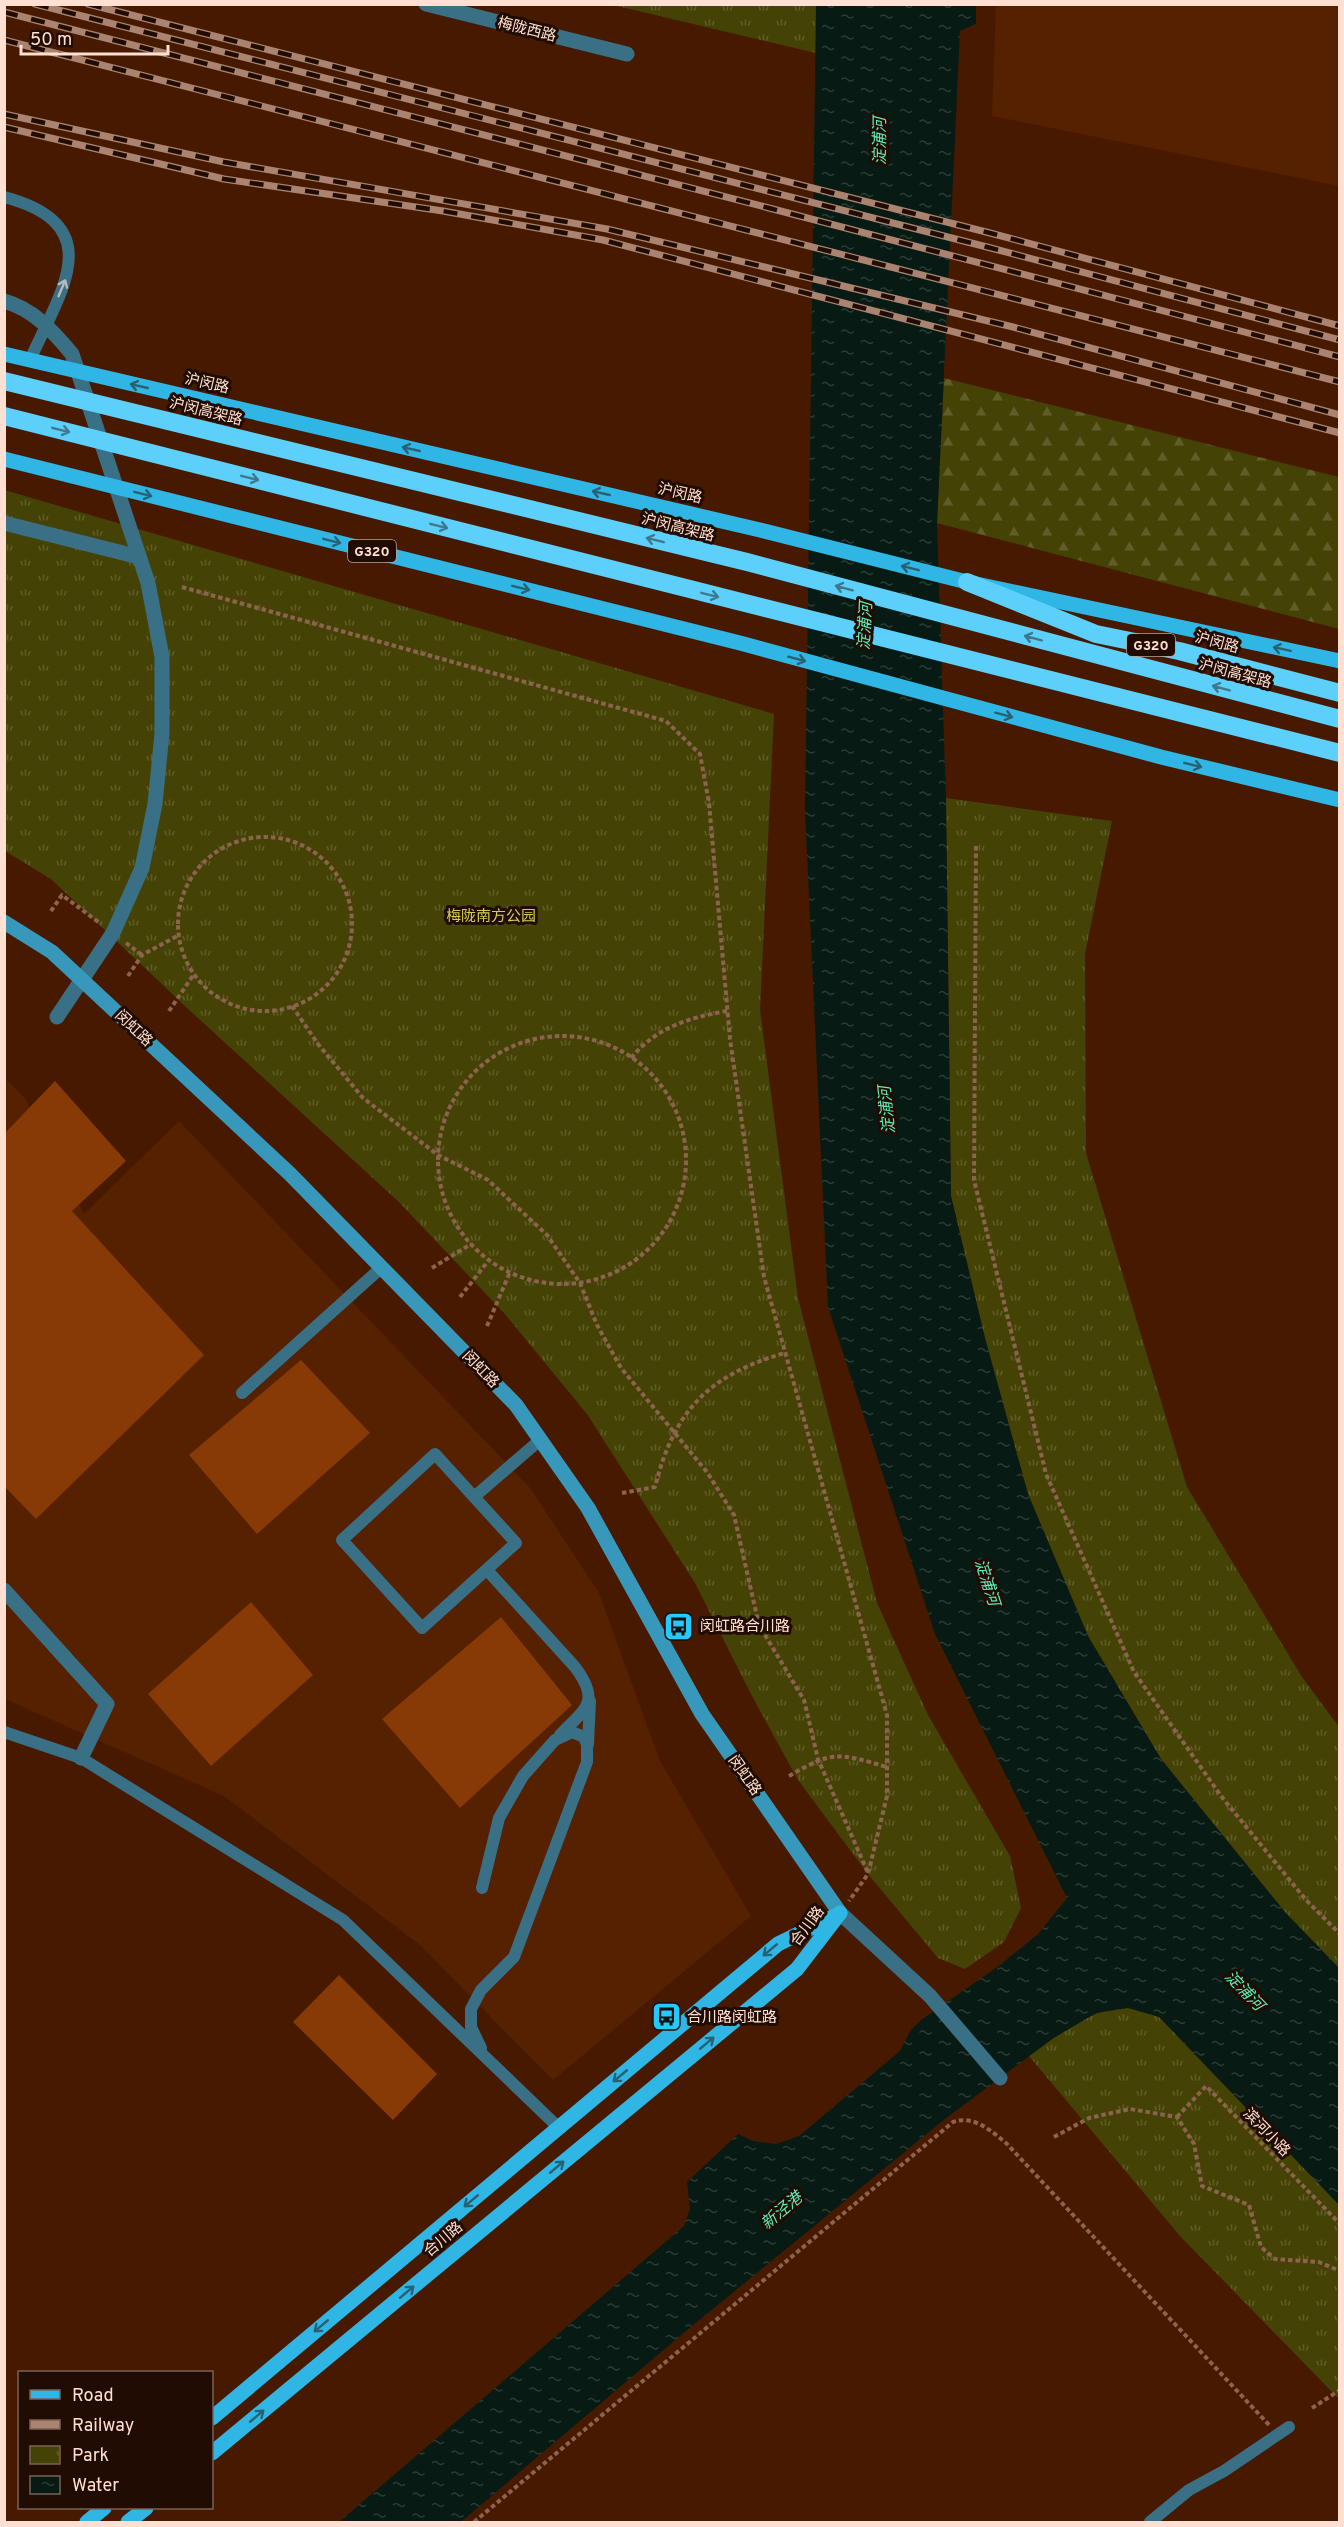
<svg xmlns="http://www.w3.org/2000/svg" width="1344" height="2527" font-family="Overpass,'Noto Sans SC',sans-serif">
<defs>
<pattern id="forest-firs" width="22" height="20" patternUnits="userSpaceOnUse" patternTransform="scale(1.5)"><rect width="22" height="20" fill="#454206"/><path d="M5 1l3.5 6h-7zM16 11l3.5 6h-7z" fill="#615d29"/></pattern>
<pattern id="park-tufts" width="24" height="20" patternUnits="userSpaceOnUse" patternTransform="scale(1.5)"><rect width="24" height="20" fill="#454206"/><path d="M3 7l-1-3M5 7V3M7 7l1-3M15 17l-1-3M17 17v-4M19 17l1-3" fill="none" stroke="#615d29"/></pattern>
<pattern id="water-ripples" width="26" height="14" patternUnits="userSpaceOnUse" patternTransform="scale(1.5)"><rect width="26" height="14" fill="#071b14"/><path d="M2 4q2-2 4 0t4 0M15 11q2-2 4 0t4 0" fill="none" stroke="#2c3c35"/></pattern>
</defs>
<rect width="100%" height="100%" fill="#471a00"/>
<!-- built -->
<path fill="#552101" d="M996,5H1339V186L992,116Z
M4,1078L25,1098L84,1214L179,1121L530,1488L599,1593L660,1761L751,1916L553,2080L420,1945L224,1796L5,1699Z"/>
<!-- forest -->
<path fill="url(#forest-firs)" d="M944,378L1339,477V629L937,523Z"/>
<!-- park -->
<path fill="url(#park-tufts)" d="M613,5H816V53Z
M4,490L774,714L760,1010L798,1298L877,1603L928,1715L1010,1856L1021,1908L1004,1942L965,1969L938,1958L868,1874L798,1780L752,1696L695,1583L587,1414L504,1313L399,1202L186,1007L51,879L5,851Z
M946,798L1112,821L1085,954L1086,1153L1187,1487L1302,1677L1339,1727V2399L1180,2236L1029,2056C1057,2036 1092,2007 1128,2008C1138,2008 1150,2014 1159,2017L1284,1911L1161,1759L1088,1636L1028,1494L985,1338L951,1196Z"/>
<!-- water -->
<path fill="url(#water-ripples)" d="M816,5H976V24L960,31L937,523L946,798L951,1196L985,1338L1028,1494L1088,1636L1161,1759L1285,1912L1339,1968V2205L1159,2017L1128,2008L1096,2013L1052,2039L945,2119L686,2331L461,2522H339L684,2226L690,2209L687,2182L738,2134L753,2141L776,2144L799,2136L900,2051L910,2031L921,2020L1000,1965L1038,1934L1067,1898L935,1634L828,1307L805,811Z"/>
<!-- building -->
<path fill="#883a06" d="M55,1081L126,1161L72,1211L204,1355L36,1519L4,1486V1134Z
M301,1360L370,1433L257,1534L189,1455Z
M251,1602L313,1675L211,1766L148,1694Z
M501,1617L572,1705L460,1808L382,1719Z
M339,1975L437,2074L393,2120L293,2022Z"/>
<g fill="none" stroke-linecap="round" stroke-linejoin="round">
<!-- path -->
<path stroke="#8c644e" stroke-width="4" stroke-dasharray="4.5 3" stroke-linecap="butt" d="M182,587L666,721L700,754L709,803L730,1039L764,1277L887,1715V1796L868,1874L849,1901
M178 924a87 87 0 1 1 174 0a87 87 0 1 1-174 0Z
M976,846L974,1180L1046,1474L1134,1672L1221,1796L1306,1900L1340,1934
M51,911L62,895L101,924
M126,943L142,955
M128,976L142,955L179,935
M292,1006L318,1044L363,1098L438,1155L488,1180L547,1235L580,1283L597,1325L621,1368L707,1472L734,1515L759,1625L804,1700L818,1759L868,1873
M169,1011L194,974
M438 1160a124 124 0 1 1 248 0a124 124 0 1 1-248 0Z
M631,1058C657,1027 688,1018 727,1011
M432,1268L471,1244
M460,1297L489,1260
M487,1326L510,1272
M622,1493L655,1487C674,1411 708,1375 785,1353
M789,1776C834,1750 838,1753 887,1767
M1177,2117L1206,2086L1340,2224
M1054,2137L1089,2118L1130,2109L1177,2117L1194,2144L1202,2186L1249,2205L1261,2247L1275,2259L1319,2262L1340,2271
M1312,2408L1340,2390
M474,2522L953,2122C974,2115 990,2130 1006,2143L1269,2425"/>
<!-- lane -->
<path stroke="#397086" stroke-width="12" d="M4,197C111,225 60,292 30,360
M242,1393L382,1267
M435,1454L516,1543L422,1628L342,1540Z
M474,1497L540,1440
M487,1570L575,1667C601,1702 586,1708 560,1735
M4,1732L81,1758L343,1920L558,2127
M588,1744L590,1701
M481,2048L471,2027V2009L481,1990L514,1957L587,1762V1745L584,1737L572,1732L555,1740L523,1776L499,1818L482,1888
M1150,2522L1189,2490L1224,2471L1289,2427"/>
<!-- street -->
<path stroke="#397086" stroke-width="15" d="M426,4L627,54
M4,301C33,309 53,331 72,354L148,583L162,657V733L155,804L142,868L113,933L57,1017
M4,523L139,557
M4,1590L107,1704L81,1758
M840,1913L930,1996L1000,2078"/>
<!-- secondary -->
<path stroke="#3898bb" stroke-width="15" d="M4,922L52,952L290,1174L516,1405L588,1508L702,1714L840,1913"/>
<!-- primary -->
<path stroke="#30b6e4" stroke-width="15" d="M4,354L760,530L967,582L1340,661
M4,459L740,643L1161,757L1340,800
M212,2418L778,1944L837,1915
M212,2453L797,1969L840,1913
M87,2522L104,2508
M128,2522L146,2508"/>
<!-- highway -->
<path stroke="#5ccffb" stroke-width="18" d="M4,381L747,562L1340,719
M4,416L1340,753
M967,582L1096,634L1179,651L1340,693"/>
<defs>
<path id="rail" d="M35,4L987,247L1340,340
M88,4L990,233L1340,326
M4,12L769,208L1340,357
M4,40L1340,382
M4,114L224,162L607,229L1013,327L1340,415
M4,127L224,179L443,211L603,240L1340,433"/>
</defs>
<!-- rail casing -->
<use href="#rail" stroke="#aa8471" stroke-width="7"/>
<!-- rail -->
<use href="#rail" stroke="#200c03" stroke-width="4.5" stroke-dasharray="14" stroke-linecap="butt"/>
</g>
<!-- one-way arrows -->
<defs><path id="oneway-shaft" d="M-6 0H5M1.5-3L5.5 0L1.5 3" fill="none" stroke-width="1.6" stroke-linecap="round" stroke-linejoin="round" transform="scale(1.5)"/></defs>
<use stroke="#bab9b7" href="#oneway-shaft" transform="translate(62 288) rotate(-67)"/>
<g stroke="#286174">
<use href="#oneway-shaft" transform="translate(139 386) rotate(-167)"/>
<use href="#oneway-shaft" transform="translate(411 449) rotate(-167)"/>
<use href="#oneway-shaft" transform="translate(601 493) rotate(-167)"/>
<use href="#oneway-shaft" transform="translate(143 494) rotate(14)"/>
<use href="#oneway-shaft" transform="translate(332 541) rotate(14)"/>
<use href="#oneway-shaft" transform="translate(910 568) rotate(-166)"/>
<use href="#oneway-shaft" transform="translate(521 588) rotate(14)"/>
<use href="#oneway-shaft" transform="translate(1282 649) rotate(-168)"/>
<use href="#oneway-shaft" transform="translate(797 659) rotate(15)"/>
<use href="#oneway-shaft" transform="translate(1004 715) rotate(15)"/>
<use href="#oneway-shaft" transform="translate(1193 765) rotate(14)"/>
<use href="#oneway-shaft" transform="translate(770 1950) rotate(140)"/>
<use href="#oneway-shaft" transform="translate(707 2043) rotate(-40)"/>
<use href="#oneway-shaft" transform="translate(620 2076) rotate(140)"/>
<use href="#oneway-shaft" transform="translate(557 2167) rotate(-40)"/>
<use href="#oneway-shaft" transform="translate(471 2201) rotate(140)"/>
<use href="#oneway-shaft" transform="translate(407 2292) rotate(-40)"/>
<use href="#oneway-shaft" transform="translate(321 2326) rotate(140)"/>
<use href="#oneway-shaft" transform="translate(257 2416) rotate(-40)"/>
</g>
<g stroke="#41778b">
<use href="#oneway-shaft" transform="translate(61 430) rotate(14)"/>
<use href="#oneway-shaft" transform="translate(250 478) rotate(14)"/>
<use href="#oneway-shaft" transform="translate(439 526) rotate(14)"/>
<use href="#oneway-shaft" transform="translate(655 540) rotate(-166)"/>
<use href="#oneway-shaft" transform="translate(844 588) rotate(-165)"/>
<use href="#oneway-shaft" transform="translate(710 595) rotate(14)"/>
<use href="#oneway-shaft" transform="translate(1033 638) rotate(-165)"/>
<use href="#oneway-shaft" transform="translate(1221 688) rotate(-165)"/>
</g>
<!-- icons -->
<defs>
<symbol id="bus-square" viewBox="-11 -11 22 22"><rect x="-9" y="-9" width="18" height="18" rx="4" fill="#24c9fe" stroke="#200c03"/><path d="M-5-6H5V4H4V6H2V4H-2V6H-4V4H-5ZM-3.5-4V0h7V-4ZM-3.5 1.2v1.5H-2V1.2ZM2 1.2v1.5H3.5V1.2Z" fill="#111"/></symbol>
</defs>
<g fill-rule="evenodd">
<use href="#bus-square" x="662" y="1610" width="33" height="33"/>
<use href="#bus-square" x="650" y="2000" width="33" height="33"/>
</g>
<g text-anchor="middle" stroke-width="6" stroke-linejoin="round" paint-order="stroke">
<!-- shield labels -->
<g fill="#200c03" stroke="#bca094" stroke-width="1.5">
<rect x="348" y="540" width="48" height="22" rx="4.5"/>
<rect x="1127" y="634" width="48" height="22" rx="4.5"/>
</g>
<g font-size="14" font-weight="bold" fill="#ffe0d2">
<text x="372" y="556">G320</text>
<text x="1151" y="650">G320</text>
</g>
<!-- street labels -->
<g font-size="15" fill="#ffe0d2" stroke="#200c03">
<text transform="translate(527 29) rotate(14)" y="5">梅陇西路</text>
<text transform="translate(207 383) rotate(13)" y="5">沪闵路</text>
<text transform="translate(206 411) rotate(14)" y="5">沪闵高架路</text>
<text transform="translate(680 493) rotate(13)" y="5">沪闵路</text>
<text transform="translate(678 527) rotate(14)" y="5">沪闵高架路</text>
<text transform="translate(1217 642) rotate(15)" y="5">沪闵路</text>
<text transform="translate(1235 673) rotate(15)" y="5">沪闵高架路</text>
<text transform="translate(134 1028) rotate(43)" y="5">闵虹路</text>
<text transform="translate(481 1369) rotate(46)" y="5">闵虹路</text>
<text transform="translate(745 1775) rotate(55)" y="5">闵虹路</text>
<text transform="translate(807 1926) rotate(-53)" y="5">合川路</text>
<text transform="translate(1267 2132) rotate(46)" y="5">滨河小路</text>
<text transform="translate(443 2239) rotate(-40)" y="5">合川路</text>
</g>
<!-- park labels -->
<g font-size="15" fill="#d4cf52" stroke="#200c03">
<text x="491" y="921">梅陇南方公园</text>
</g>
<!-- poi labels -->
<g font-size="15" fill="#ffe0d2" stroke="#200c03" text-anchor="start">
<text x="700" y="1631">闵虹路合川路</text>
<text x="687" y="2022">合川路闵虹路</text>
</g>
<!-- water labels -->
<g font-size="16" font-style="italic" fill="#5eefbd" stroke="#200c03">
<text transform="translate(879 141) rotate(-90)" y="6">淀浦河</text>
<text transform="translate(864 626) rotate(-87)" y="6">淀浦河</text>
<text transform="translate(886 1110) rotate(-96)" y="6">淀浦河</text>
<text transform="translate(988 1582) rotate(72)" y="6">淀浦河</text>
<text transform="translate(1245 1990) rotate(46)" y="6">淀浦河</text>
<text transform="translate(781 2210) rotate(-40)" y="6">新泾港</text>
</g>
</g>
<!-- border -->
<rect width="1344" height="2527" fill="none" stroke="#ffe0d2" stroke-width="12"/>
<!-- legend -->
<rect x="18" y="2371" width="195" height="138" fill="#200c03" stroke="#796156" stroke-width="1.5"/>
<rect x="30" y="2390" width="30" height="9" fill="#30b6e4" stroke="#796156" stroke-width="1.5"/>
<text x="72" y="2401" font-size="18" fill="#ffe0d2">Road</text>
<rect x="30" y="2420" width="30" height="9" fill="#aa8471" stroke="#796156" stroke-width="1.5"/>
<text x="72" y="2431" font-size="18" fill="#ffe0d2">Railway</text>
<rect x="30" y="2446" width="30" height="18" fill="url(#park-tufts)" stroke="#796156" stroke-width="1.5"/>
<text x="72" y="2461" font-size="18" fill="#ffe0d2">Park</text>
<rect x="30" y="2476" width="30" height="18" fill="url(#water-ripples)" stroke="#796156" stroke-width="1.5"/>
<text x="72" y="2491" font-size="18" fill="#ffe0d2">Water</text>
<!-- scale -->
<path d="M21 45v9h147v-9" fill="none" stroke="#ffe0d2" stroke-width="3"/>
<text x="30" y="45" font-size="18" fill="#ffe0d2" stroke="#200c03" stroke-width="4.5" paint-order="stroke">50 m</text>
</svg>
